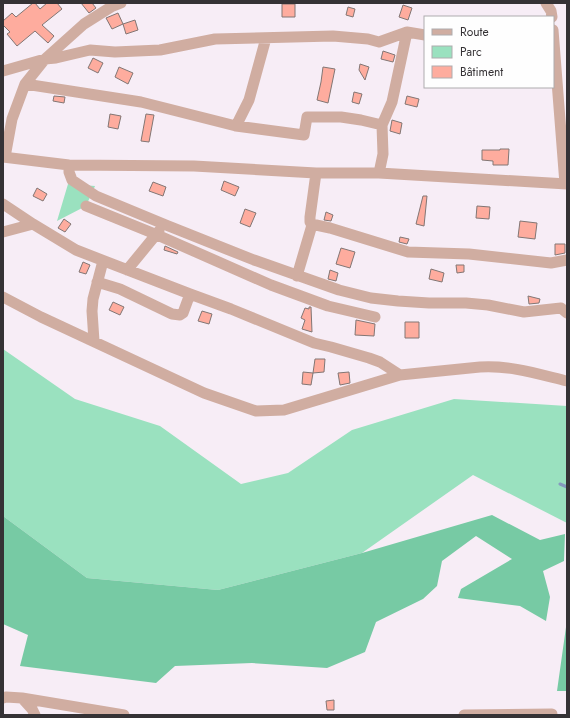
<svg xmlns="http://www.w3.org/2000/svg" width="570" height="718" font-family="Jost,sans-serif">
<rect width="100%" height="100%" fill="#f7edf6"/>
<!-- green -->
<path fill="#9ae1bf" d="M68,184L95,186L86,206L57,221Z
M3,349L75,399L160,426L241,484L288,473L352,430L454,399L567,406V523L473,475L362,553L218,590L87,578L3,516Z"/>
<!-- forest -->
<path fill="#77caa4" d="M492,515L540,540L565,534L564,561L543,571L550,597L546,621L520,606L458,598L461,589L512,559L476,536L442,561L437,586L423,599L376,622L365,652L327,668L252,663L175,666L156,683L20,666L28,635L3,624V516L87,578L218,590L362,553Z
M567,620V691H557Z"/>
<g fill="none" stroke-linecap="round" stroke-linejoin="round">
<!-- stream -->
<path stroke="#859abe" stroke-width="3" d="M560,484L567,487"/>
</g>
<!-- building -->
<path fill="#feac9e" stroke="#827674" d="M33,3H35L40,9L47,3H57L62,9L42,25L54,36L48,43L35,31L17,46L7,34L10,32L3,25V21L12,13L16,17Z
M81,3H92L96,8L89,13Z
M282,4H295V17H282Z
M403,5L412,8L408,20L399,17Z
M348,7L355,9L353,17L346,15Z
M118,13L123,24L112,29L106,18Z
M135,20L138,30L126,34L123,24Z
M383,51L395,55L393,62L381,59Z
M93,58L103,63L98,73L88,68Z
M360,64L369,67L365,80L359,70Z
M119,67L133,73L128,84L115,77Z
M323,67L335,69L328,103L317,100L321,82Z
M354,92L362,94L359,104L352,102Z
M54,96L65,97L64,103L53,101Z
M407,96L419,99L417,107L405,104Z
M110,114L121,116L118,129L108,127Z
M146,114L154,115L149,142L141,141Z
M392,120L402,123L400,134L390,131Z
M500,149H509L508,165H493V161L482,160V150H500Z
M224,181L239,187L235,196L221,190Z
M153,182L166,187L163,196L149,191Z
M37,188L47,194L43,201L33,196Z
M423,196H427L424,226L416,224Z
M477,206L490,207L489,219L476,218Z
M245,209L256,213L250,227L240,223Z
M326,212L333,215L331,221L324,220Z
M64,219L71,224L65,232L58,228Z
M520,221L537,223L535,239L518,237Z
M400,237L409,239L407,244L399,242Z
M555,244H565V253L555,255Z
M165,246L178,252L177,254L164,250Z
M341,248L355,252L350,268L336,264Z
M83,262L90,265L86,274L79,272Z
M456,265H464V272L457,273Z
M431,269L444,273L442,282L429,279Z
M330,270L338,273L336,281L328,279Z
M528,296L540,299L539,303L529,304Z
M113,302L124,307L120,315L109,310Z
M309,307H311L312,332L302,329L305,320L301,318L305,308L309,309Z
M202,311L212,314L209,324L198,321Z
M356,320L375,324L374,336L355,335Z
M405,322H419V338H405Z
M315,359H325L324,372L313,373Z
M303,372L313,373L311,385L302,384Z
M349,372L350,383L340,385L338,373Z
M334,700V710H327L326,701Z"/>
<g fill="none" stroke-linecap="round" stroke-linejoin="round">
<!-- minor -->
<path stroke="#d0ada1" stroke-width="11" d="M546,3L551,11L552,17
M553,30L565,184
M3,71L45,59L56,58L90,50L115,52L160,50L215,39L333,36L368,39L379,42L407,32L425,35
M25,84L141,102L236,126L304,135L307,117H341L361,120L382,125
M236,126L249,100L266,38
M3,157L69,165L194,166L316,173H379L567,184
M5,157L12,119L25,84L45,59L84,24L111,7L121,3
M69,165V172L72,180L96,196L166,225L254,260L339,290L371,298L398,301L429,303H466L488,305L524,312L561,308L567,313
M379,173L383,154L382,125L392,102L407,32
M3,204L33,224L76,250L190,294L231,309L314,343L331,347L369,358L380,362L400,375
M86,206L155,234L271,285L328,306L375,317
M312,225H316L330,228L408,252L469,254L551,263L567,260
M3,232L33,224
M127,270L159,231
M297,276L312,225L310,222V217L316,173
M97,282L120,289L172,314L180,315L183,313L190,294
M3,297L41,317L204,393L256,411L284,410L400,375L480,367C510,365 538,374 567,381
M94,341L92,311L93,299L103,261
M3,698L6,697L22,698L124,715
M22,698L32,709L35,715
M464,715L552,714"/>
</g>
<!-- border -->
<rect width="570" height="718" fill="none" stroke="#353235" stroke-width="8"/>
<!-- legend -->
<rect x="424" y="16" width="130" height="72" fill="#fefefe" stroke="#aeacae"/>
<rect x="432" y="29" width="20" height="6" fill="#d0ada1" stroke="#aeacae"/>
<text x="460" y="36" font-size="12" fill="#353235">Route</text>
<rect x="432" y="46" width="20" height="12" fill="#9ae1bf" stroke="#aeacae"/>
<text x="460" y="56" font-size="12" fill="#353235">Parc</text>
<rect x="432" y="66" width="20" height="12" fill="#feac9e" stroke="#aeacae"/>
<text x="460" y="76" font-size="12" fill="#353235">Bâtiment</text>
</svg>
